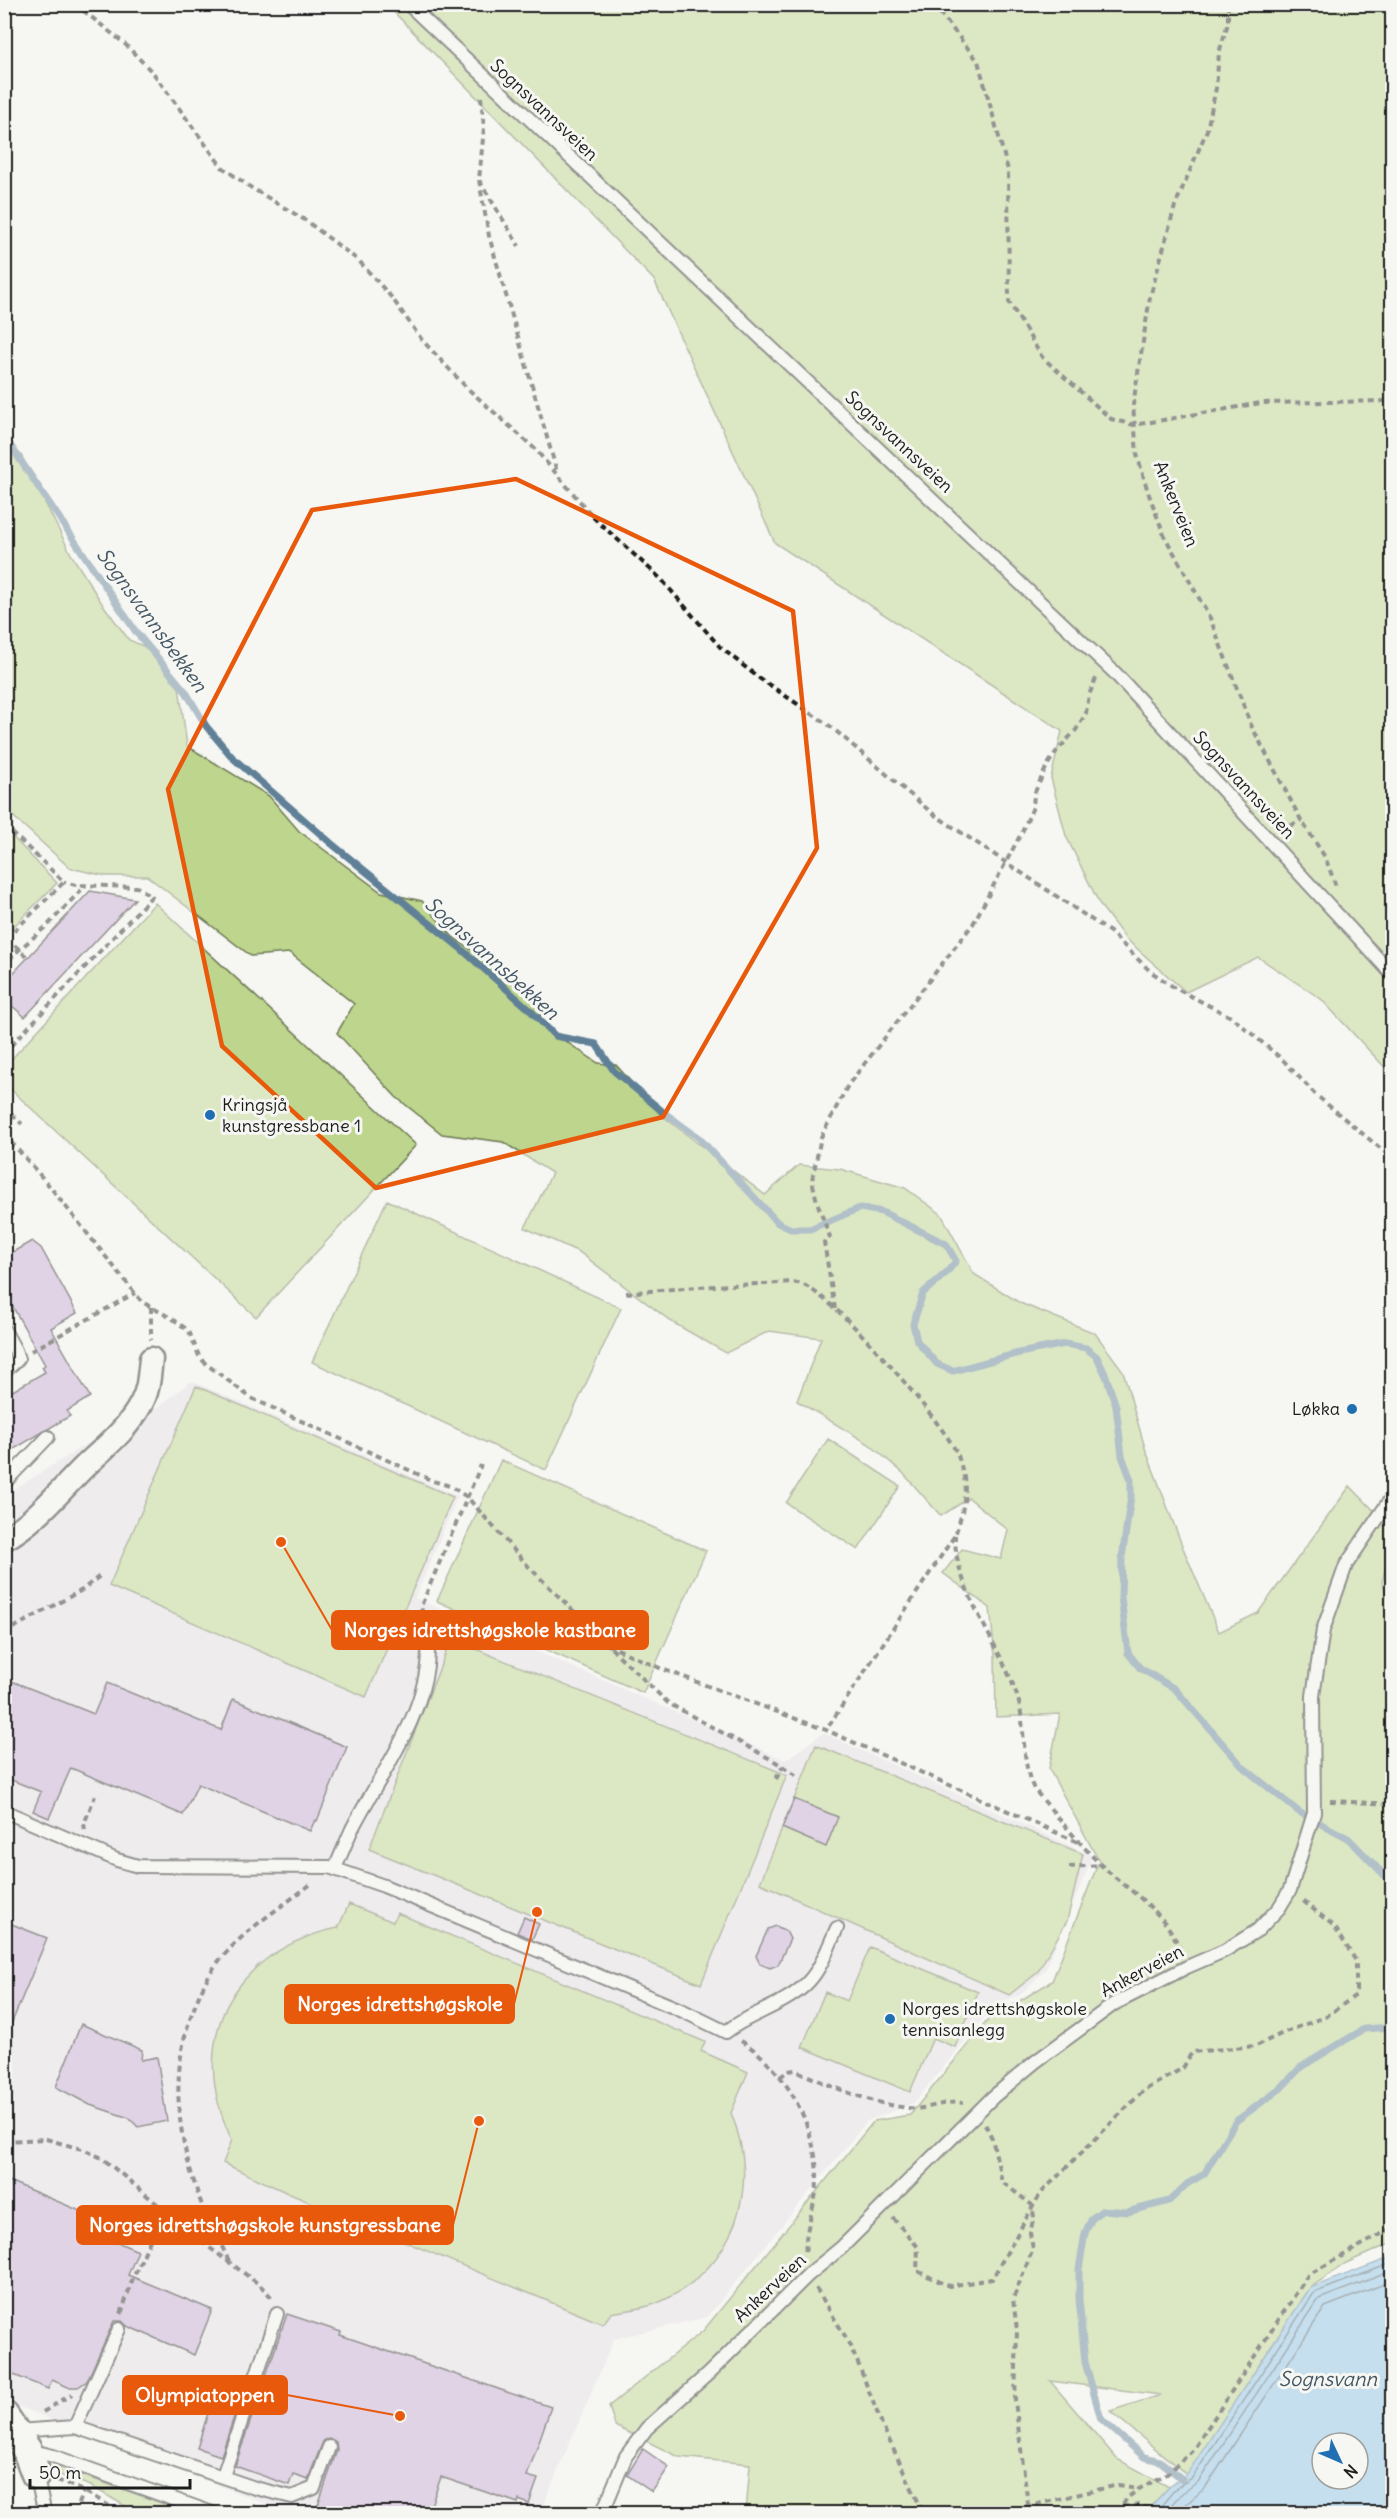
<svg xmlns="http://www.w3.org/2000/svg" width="1397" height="2518" font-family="Delius,sans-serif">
<rect width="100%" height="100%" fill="#f6f6f2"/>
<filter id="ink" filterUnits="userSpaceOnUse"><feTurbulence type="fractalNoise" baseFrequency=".0167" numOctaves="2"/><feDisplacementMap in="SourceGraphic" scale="12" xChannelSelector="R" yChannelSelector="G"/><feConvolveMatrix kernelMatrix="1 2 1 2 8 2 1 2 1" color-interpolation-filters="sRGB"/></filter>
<g filter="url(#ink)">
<!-- built -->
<path fill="#e7dfe9" d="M191,1381L458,1496L415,1598L785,1760L823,1733L1093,1856L1046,1969L1020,1995L995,2004L914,2103L867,2121L707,2317L614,2339L542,2508L538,2513H289L5,2401V1495L101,1435L160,1406Z"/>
<!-- green -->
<path fill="#bdd58c" stroke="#6c7854" stroke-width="1.5" d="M387,5H1392V1075L1321,999L1258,957L1186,992L1125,938L1100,905L1066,836L1051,778L1062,731L775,543L654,280Z
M5,440L21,455L71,554L101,602L129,640L157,652L179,686L187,746L269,796L299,831L381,892L422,901L452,936L542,1002L540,1024L598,1063L616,1065L660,1114L765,1195L799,1165L840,1169L905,1188L941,1214L974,1274L1020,1303L1095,1333L1123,1371L1145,1448L1183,1548L1219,1632L1258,1613L1350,1486L1392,1529V1544L1382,1582L1392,1609V2243L1346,2263L1310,2288L1187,2475L1110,2411L1161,2395L1050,2381L1117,2459L1169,2487L1153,2504L1147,2513H746L750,2464L679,2457L615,2426L609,2406L703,2331L874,2121L910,2115L992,2015L1010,2007L1052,1981L1099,1861L1049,1769L1060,1714L996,1717L995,1656L990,1608L943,1573L962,1549L1001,1559L1008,1530L969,1498L941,1516L903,1473L869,1444L797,1401L821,1338L769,1331L726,1353L672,1322L579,1252L525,1228L552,1173L503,1142L442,1134L396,1097L337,1033L354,1004L290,953L251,956L147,876H106L70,868L5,809Z
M5,829L57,883L5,935Z
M155,903L416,1145L256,1317L5,1084V1066Z
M387,1200L621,1308L546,1470L312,1362Z
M196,1386L453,1497L366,1697L109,1586Z
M828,1439L900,1486L858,1550L786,1503Z
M501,1460L706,1551L643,1693L437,1601Z
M451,1639L787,1775L701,1984L369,1849Z
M816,1745L1083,1854L1067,1921L1037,1973L1009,1995L760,1883Z
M349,1904L393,1922L397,1913L705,2042L701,2051L748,2072L731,2113C762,2187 735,2268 660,2302C645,2309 628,2310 611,2313L603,2324L290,2194L223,2163L232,2140C184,2041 232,1950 338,1928Z
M870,1947L978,1992L955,2047L933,2038L910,2092L802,2047L825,1992L847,2001Z
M59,2467L190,2513H137L91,2486L57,2474L55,2468Z"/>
<!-- water -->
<path fill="#8bc3e9" stroke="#5f8097" stroke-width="1.5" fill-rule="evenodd" d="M1392,2257V2513H1147L1153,2504L1174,2482L1187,2474L1310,2288ZM1322,2443H1358V2479H1322Z"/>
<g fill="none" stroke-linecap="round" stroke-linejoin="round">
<!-- shore -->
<path stroke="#485f6e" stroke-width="1.5" d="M1154,2514L1177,2487L1192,2478L1314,2293L1392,2263
M1163,2514L1181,2494L1198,2482L1319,2299L1392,2271
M1175,2514L1205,2488L1325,2307L1392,2281"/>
<!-- stream -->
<path stroke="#5f8097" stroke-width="7" d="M4,436L136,632L186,692L206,726L233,758L332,844L459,947L529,1009L555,1036L596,1044L614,1071L662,1111L699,1138L778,1223L791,1229H810L860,1208L882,1212L946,1244L956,1261L947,1272L923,1293L913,1324L917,1341L937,1364L953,1371L1019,1353L1065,1344L1086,1348L1097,1357L1106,1376L1116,1406L1122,1456L1131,1480V1496L1122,1558L1121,1597L1128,1653L1140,1668L1175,1689L1243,1767L1299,1812L1348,1838L1392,1883
M1182,2479L1160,2461L1144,2457L1101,2419L1085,2362L1079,2299V2269L1085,2233L1092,2218L1103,2210L1127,2212L1169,2201L1187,2184L1204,2174L1236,2121L1280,2089L1301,2067L1364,2029L1392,2027"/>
</g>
<!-- building -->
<path fill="#c5a8d4" stroke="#1c1c1c" stroke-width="1.5" d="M90,891L135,899L25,1017L4,999V983Z
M32,1241L41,1248L77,1313L51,1328L90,1397L67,1411L70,1416L4,1455V1396L45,1372L42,1367L45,1365L10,1302L4,1304V1257Z
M4,1678L94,1714L107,1683L221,1730L233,1699L347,1747L317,1821L315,1820L310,1831L198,1784L183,1815L71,1768L49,1818L33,1811L41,1792L4,1777Z
M794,1799L838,1817L826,1847L782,1828Z
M524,1917L539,1924L532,1939L517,1933Z
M4,1921L47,1938L5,2039H4Z
M776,1926L786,1931L790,1939L778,1965L770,1968L760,1964L756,1956L768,1929Z
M81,2024L142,2050L141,2060L157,2057L167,2121L138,2127L129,2118L90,2105L56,2087Z
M4,2179L116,2226L112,2240L138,2251L128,2275L212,2310L194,2355L127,2326L122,2321H114L87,2381L78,2387H68L52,2380L48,2389L4,2371Z
M287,2314L341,2332L340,2335L551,2407L527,2476L538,2479L529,2504L519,2500L518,2503L441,2477L428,2514H315L337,2450L336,2442L331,2439L324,2440L322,2444L308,2479L293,2474L289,2485L235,2466Z
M216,2388L241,2396L221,2456L197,2448Z
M643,2449L669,2467L652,2492L627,2475Z"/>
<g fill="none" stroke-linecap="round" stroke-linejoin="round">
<defs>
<path id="service" d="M408,4L1115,673L1392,974
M4,1330L15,1350L18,1359L4,1372
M4,1483L48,1437
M4,1811L117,1860L138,1866L329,1867L384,1886L683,2011L726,2032C751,2012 786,2006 809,1981C822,1967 829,1945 837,1928
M335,1868C341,1855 346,1842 352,1829C380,1774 427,1715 428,1651
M75,2427L119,2329
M17,2431L75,2427L255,2488L292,2497L314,2488L329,2447
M29,2450L53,2456L215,2514
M36,2474L45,2514
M223,2476L277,2314
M602,2514L626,2456L647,2428L709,2373L808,2275L841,2248L993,2097L1035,2062L1114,2004L1187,1967L1224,1951L1258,1930L1279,1908L1290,1890L1314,1813L1313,1696L1323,1630L1346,1565L1392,1497"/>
<path id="minor" d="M4,1539C34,1523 59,1492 83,1468C103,1449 128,1429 141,1404C149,1390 149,1375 151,1359"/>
<path id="tertiary" d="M4,2416L27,2450L36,2474"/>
</defs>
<!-- service casing -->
<use href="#service" stroke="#1c1c1c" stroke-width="16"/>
<!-- minor casing -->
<use href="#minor" stroke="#1c1c1c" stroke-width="27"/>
<!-- tertiary casing -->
<use href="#tertiary" stroke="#1c1c1c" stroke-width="33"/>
<!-- path -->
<path stroke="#1c1c1c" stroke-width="4" stroke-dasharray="6 4.5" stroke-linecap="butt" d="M75,4L125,44L154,74L222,167L250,187L305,220L359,261L392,298L422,340L466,387L535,449L595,519L661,579L720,647L759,678L830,726L932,813L1110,932L1150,971L1175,988L1233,1018L1283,1060L1316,1095L1392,1158
M933,4L978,61L1008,170L1009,302L1042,357L1111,419L1134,425L1261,403L1392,401
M1228,4V23L1219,53L1216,88L1207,130L1175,206L1150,297L1133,405L1137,454L1148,492L1164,535L1210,618L1251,725L1301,820L1325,857L1337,889
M481,97L484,128L479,180L519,246
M479,180L489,236L557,472
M4,825L64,882L4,941
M1281,831L1301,820
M7,938L27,957
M4,969L13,955L49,924L85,886
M4,1053L152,896L137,887L76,885L64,882
M4,1107L22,1124
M4,1134L47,1183L142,1302L173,1319L189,1331L199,1356L205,1363L251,1398L433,1481L450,1486L467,1497L529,1567L608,1645L662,1669L826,1730L1082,1844
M626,1293C671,1289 716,1285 762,1284C773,1284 788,1281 798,1283C832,1291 938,1418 956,1451C959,1457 961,1466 963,1473C968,1492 962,1516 955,1535L826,1730
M151,1307V1340
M835,1309L824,1242L830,1237L817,1202L812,1180L821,1137L848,1085L973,924L1023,830L1033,807L1034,794L1047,766L1056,752L1076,730L1086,713L1089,695L1097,676
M31,1351L135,1293
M955,1535C954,1590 1002,1646 1018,1699C1026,1727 1021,1764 1034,1789C1056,1815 1077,1841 1101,1865C1130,1892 1167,1912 1181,1952
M4,1633L82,1590L101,1575
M426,1635L421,1606L481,1465
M611,1648L668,1703L776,1762L797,1776
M776,1779L783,1766
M1330,1801L1392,1804
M85,1830L84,1824L95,1796
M1069,1867L1101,1865
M741,2041C786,2068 818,2129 817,2182C816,2207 803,2231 806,2255
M780,2077L788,2071L795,2070C830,2086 869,2103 908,2108C927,2111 943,2100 963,2103
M985,2124L992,2138L1002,2182L1032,2205L1034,2217L1030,2233L1033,2249L1013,2299L1017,2330L1015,2401L1028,2505
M4,2141L46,2139L85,2150L102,2158L210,2248L260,2285L273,2299
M893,2218L918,2247L917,2271L949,2286L992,2279L1040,2194L1143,2091L1183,2068L1192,2052L1256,2046L1283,2033L1327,2016L1356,1995V1961L1334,1926L1302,1900
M229,2261C221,2243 210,2227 203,2208C179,2144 168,2082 191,2016C200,1993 208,1971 226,1953C250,1926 283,1906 311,1884
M816,2288L845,2336L858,2363L882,2425L924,2514
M121,2314L133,2278L164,2209
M43,2412L72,2394
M57,2480L84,2491L123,2514
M255,2505L251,2509L260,2514
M1123,2507L1139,2505L1150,2509
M75,2514L84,2491
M995,2514L1118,2485L1138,2488
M1118,2514L1127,2498L1139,2489L1167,2474L1193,2450L1308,2275L1392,2228"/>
<!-- service -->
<use href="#service" stroke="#f6f6f2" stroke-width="12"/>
<!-- minor -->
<use href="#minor" stroke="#f6f6f2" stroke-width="22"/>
<!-- tertiary -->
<use href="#tertiary" stroke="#f6f6f2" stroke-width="28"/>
</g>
</g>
<!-- marked area -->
<path d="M0 0H1397V2518H0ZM516,479L793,611L817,848L663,1117L376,1188L222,1046L168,789L312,510Z" fill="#f6f6f2" fill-opacity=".55" fill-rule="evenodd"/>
<path fill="none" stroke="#e8590c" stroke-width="4.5" stroke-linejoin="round" d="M516,479L793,611L817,848L663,1117L376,1188L222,1046L168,789L312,510Z"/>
<!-- markers -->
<g fill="#1f6fb2" stroke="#f6f6f2" stroke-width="2">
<circle cx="210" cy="1115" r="6"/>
<circle cx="1352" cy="1409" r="6"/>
<circle cx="890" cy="2019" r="6"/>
</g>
<g text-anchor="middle" stroke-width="6" stroke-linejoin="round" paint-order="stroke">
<!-- street labels -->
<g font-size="18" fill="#1c1c1c" stroke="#f6f6f2">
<text transform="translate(544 110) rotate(43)" y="6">Sognsvannsveien</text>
<text transform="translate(899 442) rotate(43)" y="6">Sognsvannsveien</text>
<text transform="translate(1176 504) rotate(68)" y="6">Ankerveien</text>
<text transform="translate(1244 785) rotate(47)" y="6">Sognsvannsveien</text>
<text transform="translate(1142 1971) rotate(-28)" y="6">Ankerveien</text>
<text transform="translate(770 2288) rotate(-43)" y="6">Ankerveien</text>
</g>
<!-- poi labels -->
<g font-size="18" fill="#1c1c1c" stroke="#f6f6f2" text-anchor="start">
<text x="222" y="1111">Kringsjå<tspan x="222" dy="21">kunstgressbane 1</tspan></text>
<text x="1340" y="1415" text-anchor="end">Løkka</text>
<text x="902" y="2015">Norges idrettshøgskole<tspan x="902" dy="21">tennisanlegg</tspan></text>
</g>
<!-- water labels -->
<g font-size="20" font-style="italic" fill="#435664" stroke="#f6f6f2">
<text transform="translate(152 620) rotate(54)" y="7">Sognsvannsbekken</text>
<text transform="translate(492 958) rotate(42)" y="7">Sognsvannsbekken</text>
<text x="1328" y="2386">Sognsvann</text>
</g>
</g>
<!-- callouts -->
<path fill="none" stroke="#e8590c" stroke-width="2" d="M281 1542L332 1630M537 1912L514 2004M479 2121L453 2225M400 2416L287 2395"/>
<g fill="#e8590c" stroke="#f6f6f2" stroke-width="2">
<circle cx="281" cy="1542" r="6"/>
<circle cx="537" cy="1912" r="6"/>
<circle cx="479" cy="2121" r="6"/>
<circle cx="400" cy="2416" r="6"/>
</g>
<g fill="#e8590c" stroke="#e8590c" stroke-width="2">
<rect x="332" y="1611" width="316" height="38" rx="6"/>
<rect x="285" y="1985" width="229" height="38" rx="6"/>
<rect x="77" y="2206" width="376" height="38" rx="6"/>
<rect x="123" y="2376" width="164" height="38" rx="6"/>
</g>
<g font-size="20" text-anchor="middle" font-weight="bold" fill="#fff">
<text x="490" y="1637">Norges idrettshøgskole kastbane</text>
<text x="400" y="2011">Norges idrettshøgskole</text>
<text x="265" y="2232">Norges idrettshøgskole kunstgressbane</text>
<text x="205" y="2402">Olympiatoppen</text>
</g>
<!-- margin -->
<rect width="1397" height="2518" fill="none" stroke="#f6f6f2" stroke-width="24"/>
<rect x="12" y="12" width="1373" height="2494" fill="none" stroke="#1c1c1c" stroke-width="2" filter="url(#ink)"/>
<!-- north arrow -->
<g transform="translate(1340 2461) rotate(134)"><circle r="28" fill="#f6f6f2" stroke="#9f9f9c" stroke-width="1.5"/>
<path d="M0-4.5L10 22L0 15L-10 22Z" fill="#1f6fb2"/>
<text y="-9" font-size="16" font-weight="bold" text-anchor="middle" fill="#1c1c1c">N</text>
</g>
<!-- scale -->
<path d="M30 2479v9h160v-9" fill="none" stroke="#1c1c1c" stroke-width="3"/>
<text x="39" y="2479" font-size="18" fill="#1c1c1c" stroke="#f6f6f2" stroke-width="4.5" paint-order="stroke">50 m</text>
</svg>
